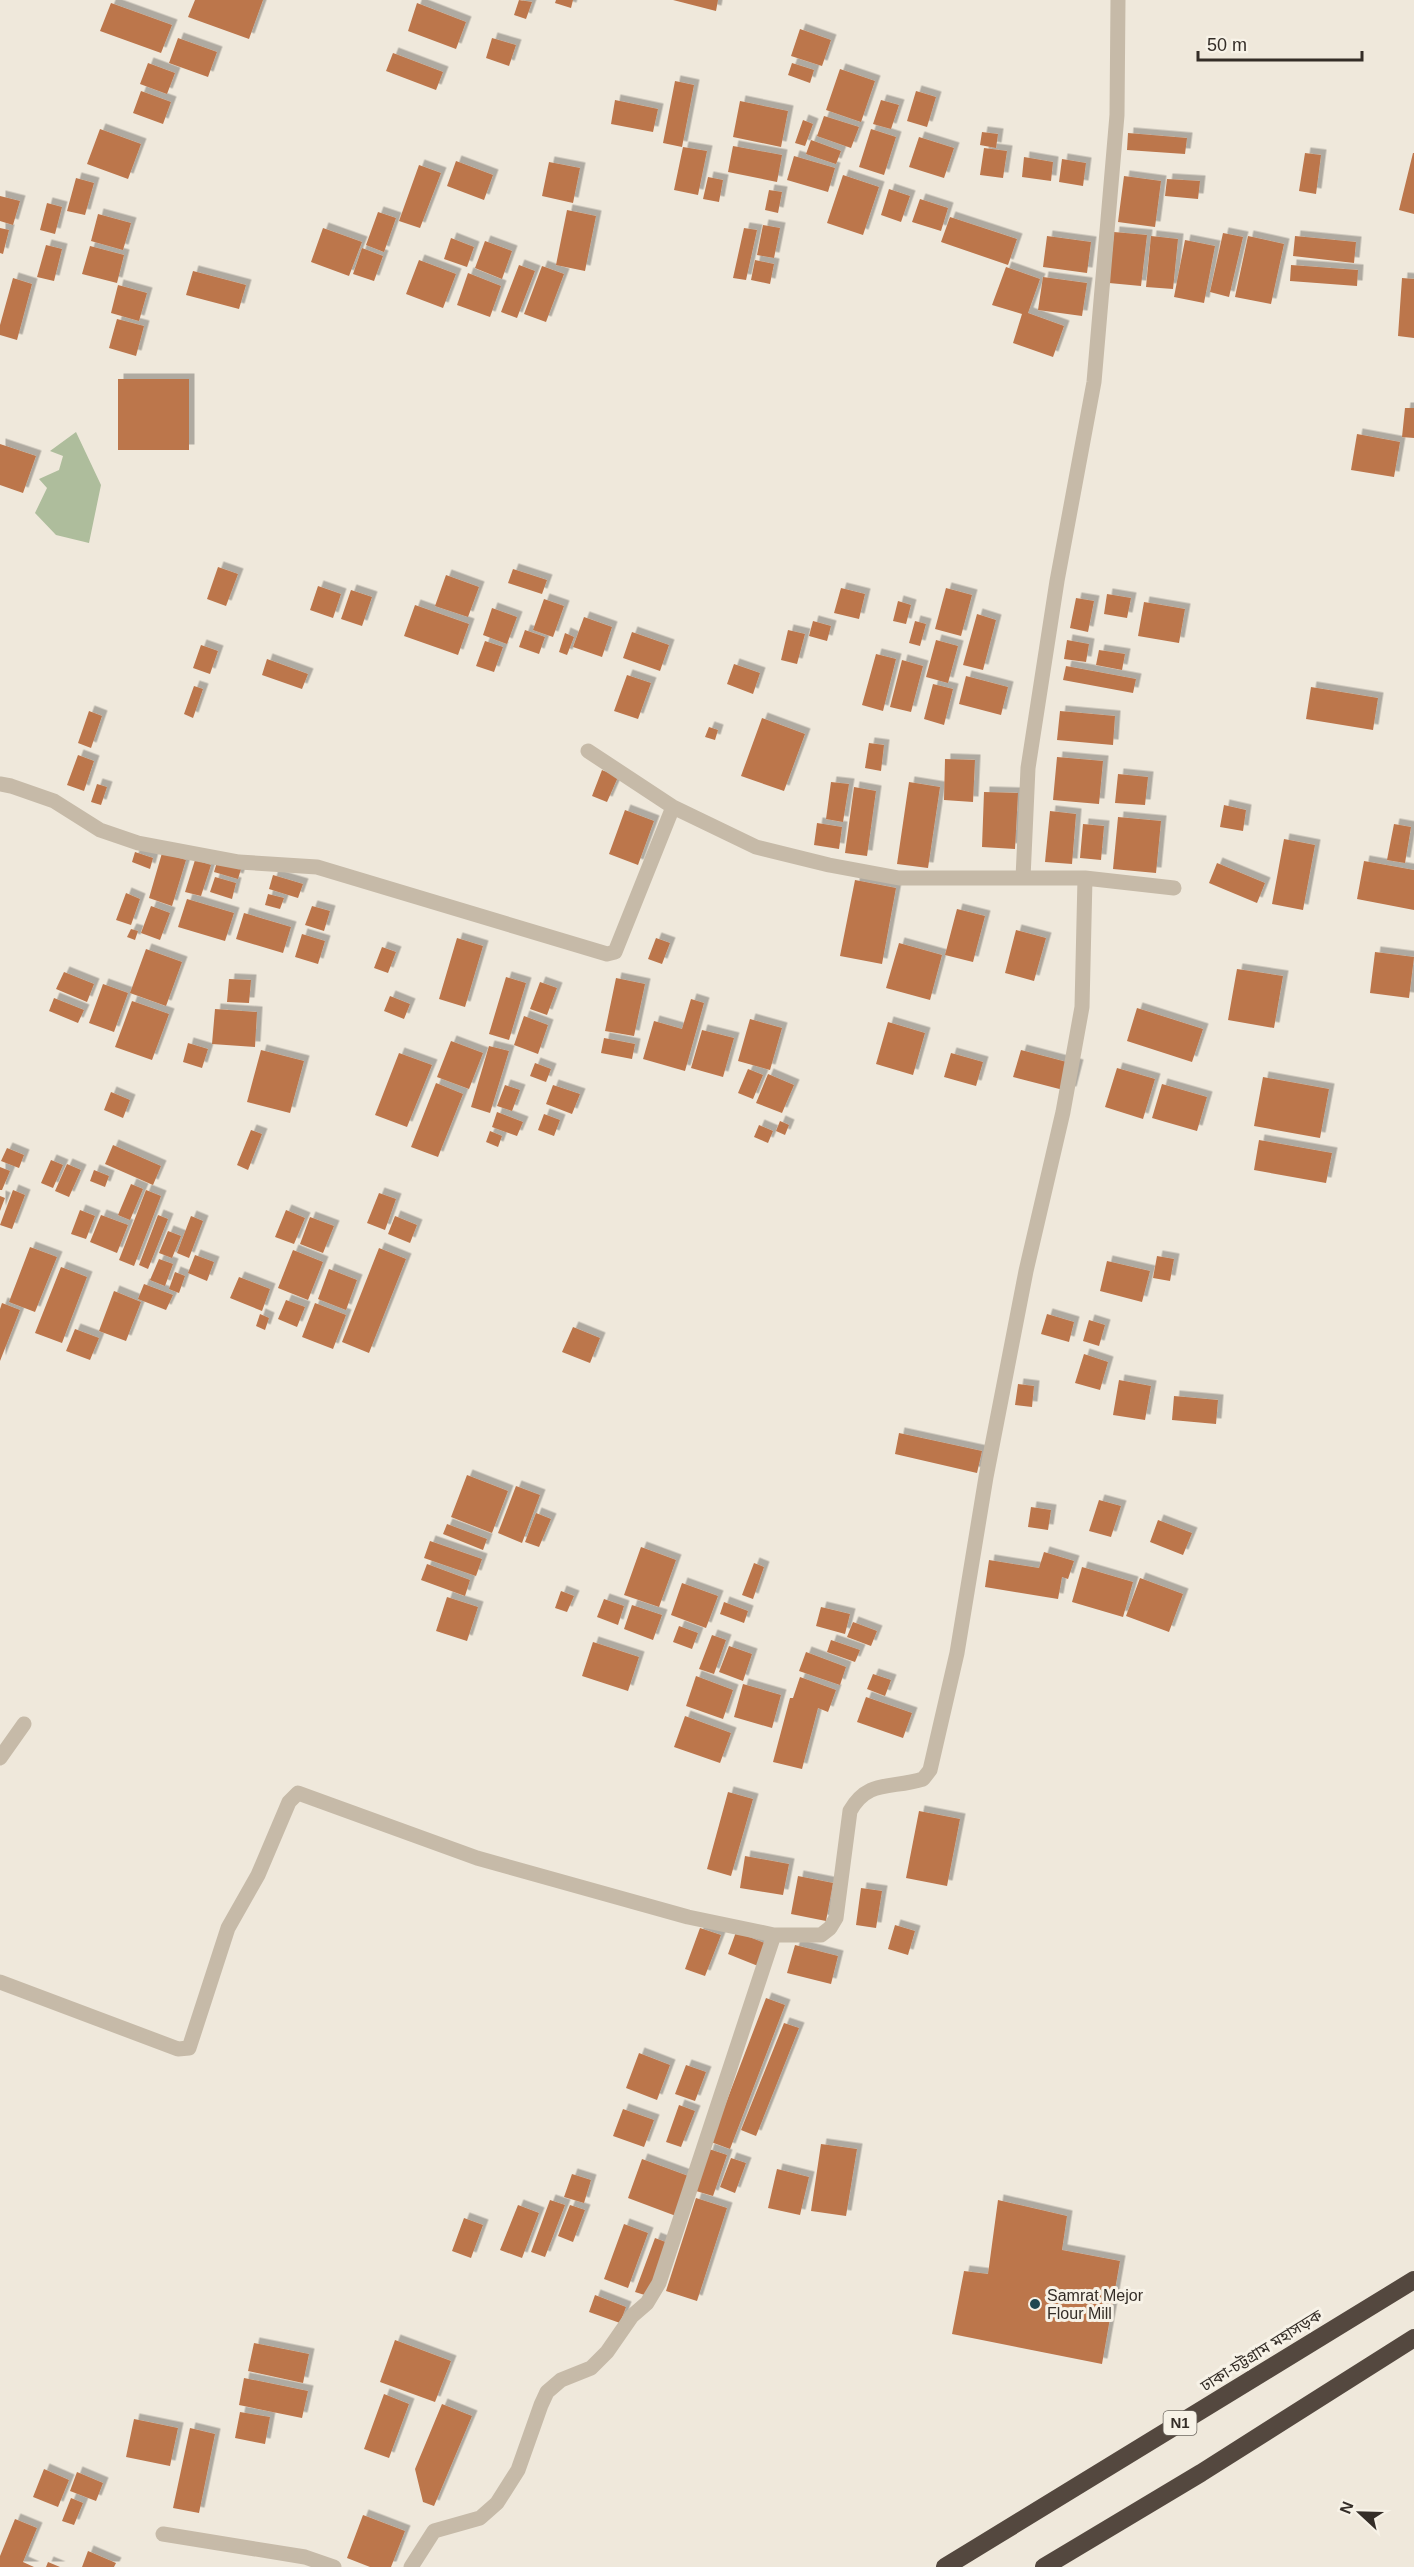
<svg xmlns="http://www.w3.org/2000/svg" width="1414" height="2567" font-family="Arial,'Noto Sans Bengali',sans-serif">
<defs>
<filter id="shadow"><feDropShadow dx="5.5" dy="-5.5" stdDeviation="0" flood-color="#0004"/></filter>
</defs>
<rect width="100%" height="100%" fill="#efe8db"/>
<!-- green -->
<path fill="#aebd9c" d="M76,432L101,485L89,543L56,535L35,513L47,488L39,479L59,470L63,456L50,451Z"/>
<!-- building -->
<path fill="#bc764c" filter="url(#shadow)" d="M195,0H263L249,39L188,17Z
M519,0L532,2L526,19L514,15Z
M556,0H573L571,8L555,3Z
M673,0H718L716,11Z
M111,3L172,25L161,53L100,31Z
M417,3L466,22L456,49L408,31Z
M800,29L831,40L822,66L791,56Z
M178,38L217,52L208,77L169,63Z
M492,38L516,45L509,66L486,58Z
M393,53L443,72L436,90L386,71Z
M148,63L175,73L167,94L140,84Z
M792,63L814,70L810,83L788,75Z
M840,69L875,81L861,122L826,110Z
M675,81L694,85L682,147L663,143Z
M141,91L171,102L163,124L133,113Z
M916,91L936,97L927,127L907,121Z
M615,100L658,109L653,132L611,124Z
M881,100L899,105L891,129L873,124Z
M740,101L788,111L781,147L733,137Z
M824,116L859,127L851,148L817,136Z
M803,120L813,124L805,146L795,143Z
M100,129L141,144L128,179L87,164Z
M871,129L896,137L884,175L859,167Z
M982,132L998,134L996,148L980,145Z
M1128,133L1187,138L1185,154L1127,150Z
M919,137L954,148L944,178L909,167Z
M811,140L841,151L836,164L806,154Z
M733,146L782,155L777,182L728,172Z
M683,147L707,151L698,195L674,190Z
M984,148L1007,151L1003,178L980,175Z
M1305,153L1321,155L1316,194L1299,191Z
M1413,153H1414V214L1399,210Z
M794,156L835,168L828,192L787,180Z
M1024,157L1053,162L1051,181L1022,177Z
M1062,159L1086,163L1083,186L1059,182Z
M456,161L493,175L484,200L447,186Z
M549,162L580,168L573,203L542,196Z
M419,165L441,173L420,228L399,221Z
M843,175L879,187L863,235L827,223Z
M1124,176L1161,181L1155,227L1118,222Z
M708,177L723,180L719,202L703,199Z
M76,178L94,183L85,215L67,211Z
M1167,179L1200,181L1198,199L1165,196Z
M889,189L910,196L901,222L881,215Z
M769,190L782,192L778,213L765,210Z
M0,196L20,201L13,225L0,221Z
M920,199L948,208L941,231L912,222Z
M47,203L62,207L55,234L40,230Z
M567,210L596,216L585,271L556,265Z
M378,212L396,218L384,252L366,245Z
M98,214L131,223L123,250L91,241Z
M950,217L1017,239L1008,265L941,242Z
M763,225L780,228L774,258L757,255Z
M0,228L9,230L3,254L0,253Z
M323,228L362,242L349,276L311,262Z
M744,228L757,230L746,280L733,278Z
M1114,232L1147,235L1141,286L1109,283Z
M1223,233L1243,237L1229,297L1210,292Z
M1047,236L1091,242L1087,273L1043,267Z
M1151,236L1178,239L1173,289L1146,287Z
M1248,236L1284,244L1271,304L1235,297Z
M1295,236L1356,242L1354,263L1293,256Z
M451,238L474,247L467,267L444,259Z
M1185,240L1215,246L1204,303L1174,297Z
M485,241L512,251L502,279L475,268Z
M46,245L62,249L54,281L37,277Z
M90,246L124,255L117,283L82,274Z
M362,248L383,256L374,281L353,274Z
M419,260L456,274L443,308L406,294Z
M755,260L774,264L770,284L751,280Z
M519,265L535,271L517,318L501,312Z
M1291,265L1358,270L1357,286L1290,281Z
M542,266L564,274L546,322L524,314Z
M1006,267L1040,279L1028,313L1064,326L1053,357L1013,343L1022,314L992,305Z
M193,271L246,285L239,309L186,295Z
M468,273L501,286L490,317L457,305Z
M1043,277L1087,283L1082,316L1038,310Z
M13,278L32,284L17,340L0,335V325Z
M1402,278L1414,279V338L1398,336Z
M118,285L147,293L139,321L111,313Z
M117,319L144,326L136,356L109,348Z
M118,379H189V450H118Z
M1405,408H1414V438L1402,437Z
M1357,434L1400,442L1394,477L1351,470Z
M0,444L36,456L23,493L0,485Z
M218,567L238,574L226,606L207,599Z
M513,569L547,580L542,594L508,583Z
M446,575L479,587L468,617L435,606Z
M318,586L341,594L333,618L310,610Z
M841,588L865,594L859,619L834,613Z
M946,588L972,595L961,636L935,629Z
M351,590L372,597L362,626L341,619Z
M1107,594L1131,598L1127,618L1104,614Z
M1076,598L1094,601L1088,632L1070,628Z
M544,599L564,606L553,637L533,630Z
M898,601L911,605L906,624L893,621Z
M1144,602L1185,609L1179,643L1138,636Z
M415,605L469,624L458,655L404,636Z
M492,608L517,617L507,644L483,635Z
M977,614L996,620L983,670L963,665Z
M584,617L612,627L602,657L573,647Z
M813,621L831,626L827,641L809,636Z
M915,621L926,624L920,646L909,643Z
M525,630L545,637L539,654L519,647Z
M788,630L805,634L797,664L781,660Z
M632,632L669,645L660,671L623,658Z
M565,633L574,637L567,655L559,652Z
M936,640L958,646L948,683L926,677Z
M1067,640L1089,644L1086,662L1064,659Z
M485,641L503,647L494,672L476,666Z
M201,645L218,651L210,674L193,668Z
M1099,650L1125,654L1122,670L1096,665Z
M876,654L896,659L883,711L862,705Z
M267,659L308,674L302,689L262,675Z
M902,660L923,666L911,712L890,707Z
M734,664L760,673L753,694L727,684Z
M1066,666L1136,679L1133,693L1063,680Z
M627,675L651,683L638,719L614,711Z
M966,676L1008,687L1001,715L959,704Z
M933,684L953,689L944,725L924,719Z
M194,686L203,689L193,718L184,714Z
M1311,687L1378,698L1373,730L1306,719Z
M89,711L102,716L91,748L78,743Z
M1060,711L1115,716L1113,745L1057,740Z
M762,718L805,734L784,791L741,776Z
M709,727L718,730L715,740L705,737Z
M869,743L884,745L881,771L865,768Z
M78,755L94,761L84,791L67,785Z
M1057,757L1103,761L1099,804L1053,800Z
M945,759L975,760L973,802L944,800Z
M602,770L618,777L607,802L592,796Z
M1118,774L1148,777L1145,805L1115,803Z
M831,782L849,784L843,822L826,819Z
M909,782L940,787L928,868L897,864Z
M97,784L107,787L101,805L91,802Z
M854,787L876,791L867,856L845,853Z
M984,792L1018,793L1015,849L982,847Z
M1224,805L1246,810L1243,831L1220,827Z
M625,810L654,821L638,865L609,854Z
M1050,811L1076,814L1072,864L1045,862Z
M1118,817L1161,821L1156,873L1113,869Z
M817,823L842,827L839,849L814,845Z
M1083,824L1104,826L1101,860L1080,858Z
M1394,824L1411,827L1405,863L1387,860Z
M1284,839L1315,845L1303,910L1272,904Z
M135,852L153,858L150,869L132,862Z
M162,853L186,860L172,906L149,898Z
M195,860L211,865L201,896L185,892Z
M1364,861L1414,870V910L1357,899Z
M217,862L241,869L238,879L214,872Z
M1217,863L1265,883L1257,903L1209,883Z
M273,875L303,884L298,898L269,889Z
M215,877L236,883L232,899L210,892Z
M855,880L896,888L882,964L840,956Z
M126,893L140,899L131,925L116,920Z
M268,894L284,898L280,909L265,905Z
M187,899L234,913L225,941L178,927Z
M151,906L170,913L160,940L141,933Z
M312,906L330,911L324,931L305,925Z
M957,909L985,916L973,962L945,955Z
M244,913L291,927L283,953L236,939Z
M131,929L138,931L135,940L127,937Z
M1016,930L1046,938L1034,981L1005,973Z
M302,934L325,941L318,964L295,957Z
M457,938L483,946L465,1007L439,999Z
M656,938L670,943L662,964L648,959Z
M899,943L942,955L930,1000L886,988Z
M382,947L396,952L388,973L374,968Z
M146,949L182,962L166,1006L130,993Z
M1375,952L1414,957L1409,998L1370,993Z
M1237,969L1283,976L1274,1028L1228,1020Z
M64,972L94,984L87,1002L56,989Z
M506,977L526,983L509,1040L489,1034Z
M616,978L645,984L634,1036L605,1031Z
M229,979L251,980L249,1003L227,1002Z
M540,982L557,988L547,1015L530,1009Z
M103,984L128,993L114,1032L89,1023Z
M390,996L410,1004L404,1019L384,1011Z
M54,998L84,1010L78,1023L49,1011Z
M691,999L704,1003L685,1071L643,1059L654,1021L682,1029Z
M132,1001L169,1014L152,1060L115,1047Z
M1137,1008L1203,1029L1192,1062L1127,1041Z
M215,1009L257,1012L255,1047L212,1044Z
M524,1016L548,1025L538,1054L514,1045Z
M750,1019L782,1028L770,1070L738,1061Z
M888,1022L925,1033L913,1075L876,1064Z
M702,1030L734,1038L723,1077L691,1068Z
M604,1038L635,1044L632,1059L601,1053Z
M451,1041L483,1053L469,1089L437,1077Z
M188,1043L208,1049L202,1068L183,1062Z
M489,1046L509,1051L490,1113L471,1107Z
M261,1050L304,1061L290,1113L247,1102Z
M1021,1050L1078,1065L1071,1092L1013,1077Z
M399,1053L432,1065L407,1127L375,1115Z
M951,1053L983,1062L976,1086L944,1077Z
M535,1063L551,1069L546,1082L530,1076Z
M1117,1068L1155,1079L1143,1119L1105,1107Z
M748,1069L763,1075L753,1099L738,1093Z
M768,1074L794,1085L782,1113L756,1103Z
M1263,1077L1329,1089L1320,1138L1254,1126Z
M436,1083L463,1094L438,1157L411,1147Z
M1162,1084L1207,1097L1197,1131L1152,1118Z
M505,1085L520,1090L512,1111L497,1106Z
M553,1085L580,1094L572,1114L546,1104Z
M111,1092L130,1100L123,1118L104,1110Z
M497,1112L523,1122L517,1136L492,1127Z
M544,1114L560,1120L554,1136L538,1130Z
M780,1121L789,1125L785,1135L776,1131Z
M759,1125L773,1131L768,1143L754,1137Z
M251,1130L262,1134L248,1170L237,1165Z
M490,1131L502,1136L498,1147L486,1142Z
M1259,1140L1332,1153L1326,1183L1254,1170Z
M113,1145L161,1166L153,1185L105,1164Z
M7,1148L24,1155L19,1168L1,1161Z
M51,1160L63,1165L53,1188L41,1183Z
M67,1164L81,1170L69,1197L55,1191Z
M0,1167L10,1171L2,1190H0Z
M94,1170L109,1176L105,1187L90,1181Z
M131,1184L143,1189L130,1220L118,1215Z
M13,1190L25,1195L12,1229L0,1225Z
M146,1190L161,1196L134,1266L119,1260Z
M379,1193L396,1199L385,1230L367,1223Z
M0,1196L5,1198L0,1211Z
M80,1210L95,1216L86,1239L71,1234Z
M286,1210L305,1218L294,1244L275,1237Z
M101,1215L128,1225L117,1253L90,1242Z
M158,1215L168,1219L148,1269L139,1265Z
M191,1216L203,1221L189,1258L177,1253Z
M395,1216L417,1225L410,1243L388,1234Z
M310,1217L334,1226L323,1253L300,1244Z
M168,1231L181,1236L172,1258L159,1253Z
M30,1247L57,1257L35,1312L9,1302Z
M379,1248L406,1259L369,1353L342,1342Z
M293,1250L323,1262L308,1300L278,1288Z
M195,1255L214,1262L207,1281L188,1273Z
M1157,1256L1174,1259L1170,1281L1153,1278Z
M159,1259L173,1264L165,1286L150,1280Z
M1107,1261L1150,1271L1142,1302L1100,1291Z
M61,1267L87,1277L62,1343L35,1333Z
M329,1269L357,1280L346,1310L318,1299Z
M175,1272L185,1276L179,1293L169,1289Z
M239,1277L270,1289L262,1311L230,1298Z
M144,1284L173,1295L166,1310L138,1299Z
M114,1291L141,1302L126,1341L99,1331Z
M286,1300L305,1307L297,1327L278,1319Z
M2,1303L20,1310L0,1361V1309Z
M315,1303L346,1315L333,1349L302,1337Z
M260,1314L269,1318L265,1330L256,1326Z
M1047,1314L1074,1322L1069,1342L1041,1334Z
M1089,1320L1105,1325L1099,1346L1083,1341Z
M573,1327L600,1338L590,1363L562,1352Z
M75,1329L99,1338L90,1360L66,1351Z
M1084,1354L1108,1362L1100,1390L1075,1383Z
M1119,1380L1151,1386L1145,1420L1113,1415Z
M1018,1384L1034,1386L1032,1407L1015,1405Z
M1174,1396L1218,1400L1216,1424L1172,1420Z
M899,1433L982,1451L977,1473L895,1454Z
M467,1475L508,1491L492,1533L451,1517Z
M516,1486L540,1495L522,1543L498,1533Z
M1099,1500L1121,1506L1111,1537L1089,1531Z
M1031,1507L1051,1510L1048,1530L1028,1527Z
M536,1513L551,1519L539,1547L525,1542Z
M1158,1520L1192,1533L1183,1555L1150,1542Z
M447,1524L487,1539L483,1550L443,1534Z
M430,1541L482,1559L476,1576L424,1558Z
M641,1547L676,1560L659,1607L624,1595Z
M1044,1552L1074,1561L1068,1579L1062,1577L1058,1599L985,1587L989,1560L1039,1568Z
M754,1563L764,1567L753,1599L742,1595Z
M427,1564L470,1580L465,1596L421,1580Z
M1082,1567L1133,1582L1123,1617L1072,1602Z
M1140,1578L1183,1594L1169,1632L1126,1616Z
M682,1583L718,1596L706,1628L671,1615Z
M561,1591L574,1596L567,1612L555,1608Z
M447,1597L478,1607L467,1641L436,1631Z
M604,1599L624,1606L618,1625L597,1617Z
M724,1602L748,1611L744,1623L720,1614Z
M632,1605L662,1615L653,1640L624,1629Z
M821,1607L850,1614L845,1634L816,1626Z
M853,1622L877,1631L871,1646L847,1637Z
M679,1626L698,1633L692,1649L673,1642Z
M712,1635L726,1640L714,1674L699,1669Z
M831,1640L860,1650L855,1662L827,1652Z
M593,1642L639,1657L628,1691L582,1676Z
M729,1646L752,1654L743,1681L719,1672Z
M806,1652L846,1667L840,1685L799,1671Z
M873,1674L891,1680L885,1696L867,1689Z
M696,1676L733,1690L723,1719L686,1706Z
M800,1677L836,1690L828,1712L818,1708L802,1769L773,1762L790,1698H793Z
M743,1684L781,1695L772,1728L734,1717Z
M866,1697L912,1713L903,1738L857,1722Z
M685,1716L731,1733L720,1763L674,1747Z
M728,1792L753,1799L731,1876L707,1869Z
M919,1811L960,1819L947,1886L906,1878Z
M745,1856L789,1864L783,1895L740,1888Z
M798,1876L833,1883L826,1921L791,1914Z
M861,1888L882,1891L876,1928L856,1925Z
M895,1925L915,1931L908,1955L888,1949Z
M700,1928L721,1935L705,1976L685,1969Z
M736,1932L767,1944L758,1966L728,1954Z
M795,1945L838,1956L831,1984L787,1973Z
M766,1998L785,2005L730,2149L711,2142Z
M784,2023L799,2028L756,2136L741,2130Z
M639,2053L670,2065L657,2100L626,2088Z
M686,2065L706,2072L695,2101L675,2094Z
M679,2105L695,2111L681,2147L666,2142Z
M623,2109L654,2120L644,2147L613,2136Z
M821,2144L857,2149L846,2216L811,2211Z
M709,2149L727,2155L713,2196L696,2191Z
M731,2158L746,2163L735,2193L720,2187Z
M642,2159L691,2177L676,2216L628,2198Z
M777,2169L809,2177L800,2215L768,2208Z
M572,2174L591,2180L584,2203L564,2197Z
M696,2198L727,2208L697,2301L666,2291Z
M550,2200L565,2205L545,2257L531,2252Z
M998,2200L1067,2216L1062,2250L1120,2261L1102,2364L952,2334L964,2271L988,2274Z
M518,2205L539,2213L522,2258L500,2250Z
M570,2205L585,2210L573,2242L558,2236Z
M464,2218L483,2225L471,2258L452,2251Z
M624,2224L648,2233L628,2288L604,2279Z
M655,2238L668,2243L648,2296L635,2292Z
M595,2295L626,2307L620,2323L589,2312Z
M395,2340L451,2361L435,2402L380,2382Z
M254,2343L309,2354L303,2383L248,2371Z
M244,2378L308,2391L302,2418L239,2405Z
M384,2394L409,2404L389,2458L364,2449Z
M442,2404L472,2416L434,2506L423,2502L415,2469Z
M240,2412L270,2417L265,2444L235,2438Z
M134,2419L178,2428L170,2466L126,2457Z
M190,2428L215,2434L199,2513L173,2508Z
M44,2469L69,2480L58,2507L33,2497Z
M77,2472L103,2483L96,2501L70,2491Z
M71,2498L83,2503L74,2525L62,2521Z
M363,2515L405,2531L391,2567H370L347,2558Z
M15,2519L37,2528L23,2562L34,2567H0V2556Z
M88,2551L116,2563L114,2567H82Z
M48,2562L60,2567H46Z"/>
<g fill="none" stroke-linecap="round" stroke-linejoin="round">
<!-- street -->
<path stroke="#c6baa8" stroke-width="15" d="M588,751L673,807L756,847L829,865L899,878H1085L1174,888
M0,784L11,786L54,801L100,830L138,843L239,862L317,867L607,954L615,952L673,807
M1023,878L1028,768L1057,581L1094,382L1117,115L1118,0
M0,1758L24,1724
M0,1982L178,2049L189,2048L228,1928L258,1875L289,1802L298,1793L477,1858L688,1917L774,1935H821L830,1928L836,1918L850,1811C868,1779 891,1789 923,1779L930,1770L957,1653L986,1477L1026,1271L1063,1112L1082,1007L1085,878
M163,2534L305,2557L334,2567
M411,2567L434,2531L480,2518L497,2503L518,2470L541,2405L547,2392L561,2380L591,2368L607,2352L632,2316L647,2303L659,2283L774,1935"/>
<!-- highway -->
<path stroke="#54483f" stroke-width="18" d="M945,2567L1414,2280
M1044,2567L1201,2473L1414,2338"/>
</g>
<!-- markers -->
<circle fill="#214851" stroke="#f7f2e7" stroke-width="2" cx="1035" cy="2304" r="6"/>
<g text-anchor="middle" stroke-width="6" stroke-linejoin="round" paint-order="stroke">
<!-- shield labels -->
<rect fill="#f7f2e7" stroke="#6e6861" stroke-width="1.5" x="1163.5" y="2411" width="33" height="24" rx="4.5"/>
<g font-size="15" font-weight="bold" fill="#342d27">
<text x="1180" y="2428">N1</text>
</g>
<!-- poi labels -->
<g font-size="16" fill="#342d27" stroke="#f7f2e7" text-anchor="start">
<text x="1047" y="2301">Samrat Mejor<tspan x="1047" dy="18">Flour Mill</tspan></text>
</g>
<!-- street labels -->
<g font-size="16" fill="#342d27" stroke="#f7f2e7">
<text transform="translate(1261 2350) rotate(-32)" y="6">ঢাকা-চট্টগ্রাম মহাসড়ক</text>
</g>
</g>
<!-- north arrow -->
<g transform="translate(1360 2513) rotate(292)" stroke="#f7f2e7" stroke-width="4.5" paint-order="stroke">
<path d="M0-4.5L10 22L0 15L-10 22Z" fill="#342d27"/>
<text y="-9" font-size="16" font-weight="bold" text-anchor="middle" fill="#342d27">N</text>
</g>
<!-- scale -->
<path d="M1198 51v9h164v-9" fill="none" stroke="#342d27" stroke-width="3"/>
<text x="1207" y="51" font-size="18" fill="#342d27" stroke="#f7f2e7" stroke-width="4.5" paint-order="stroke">50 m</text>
</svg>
